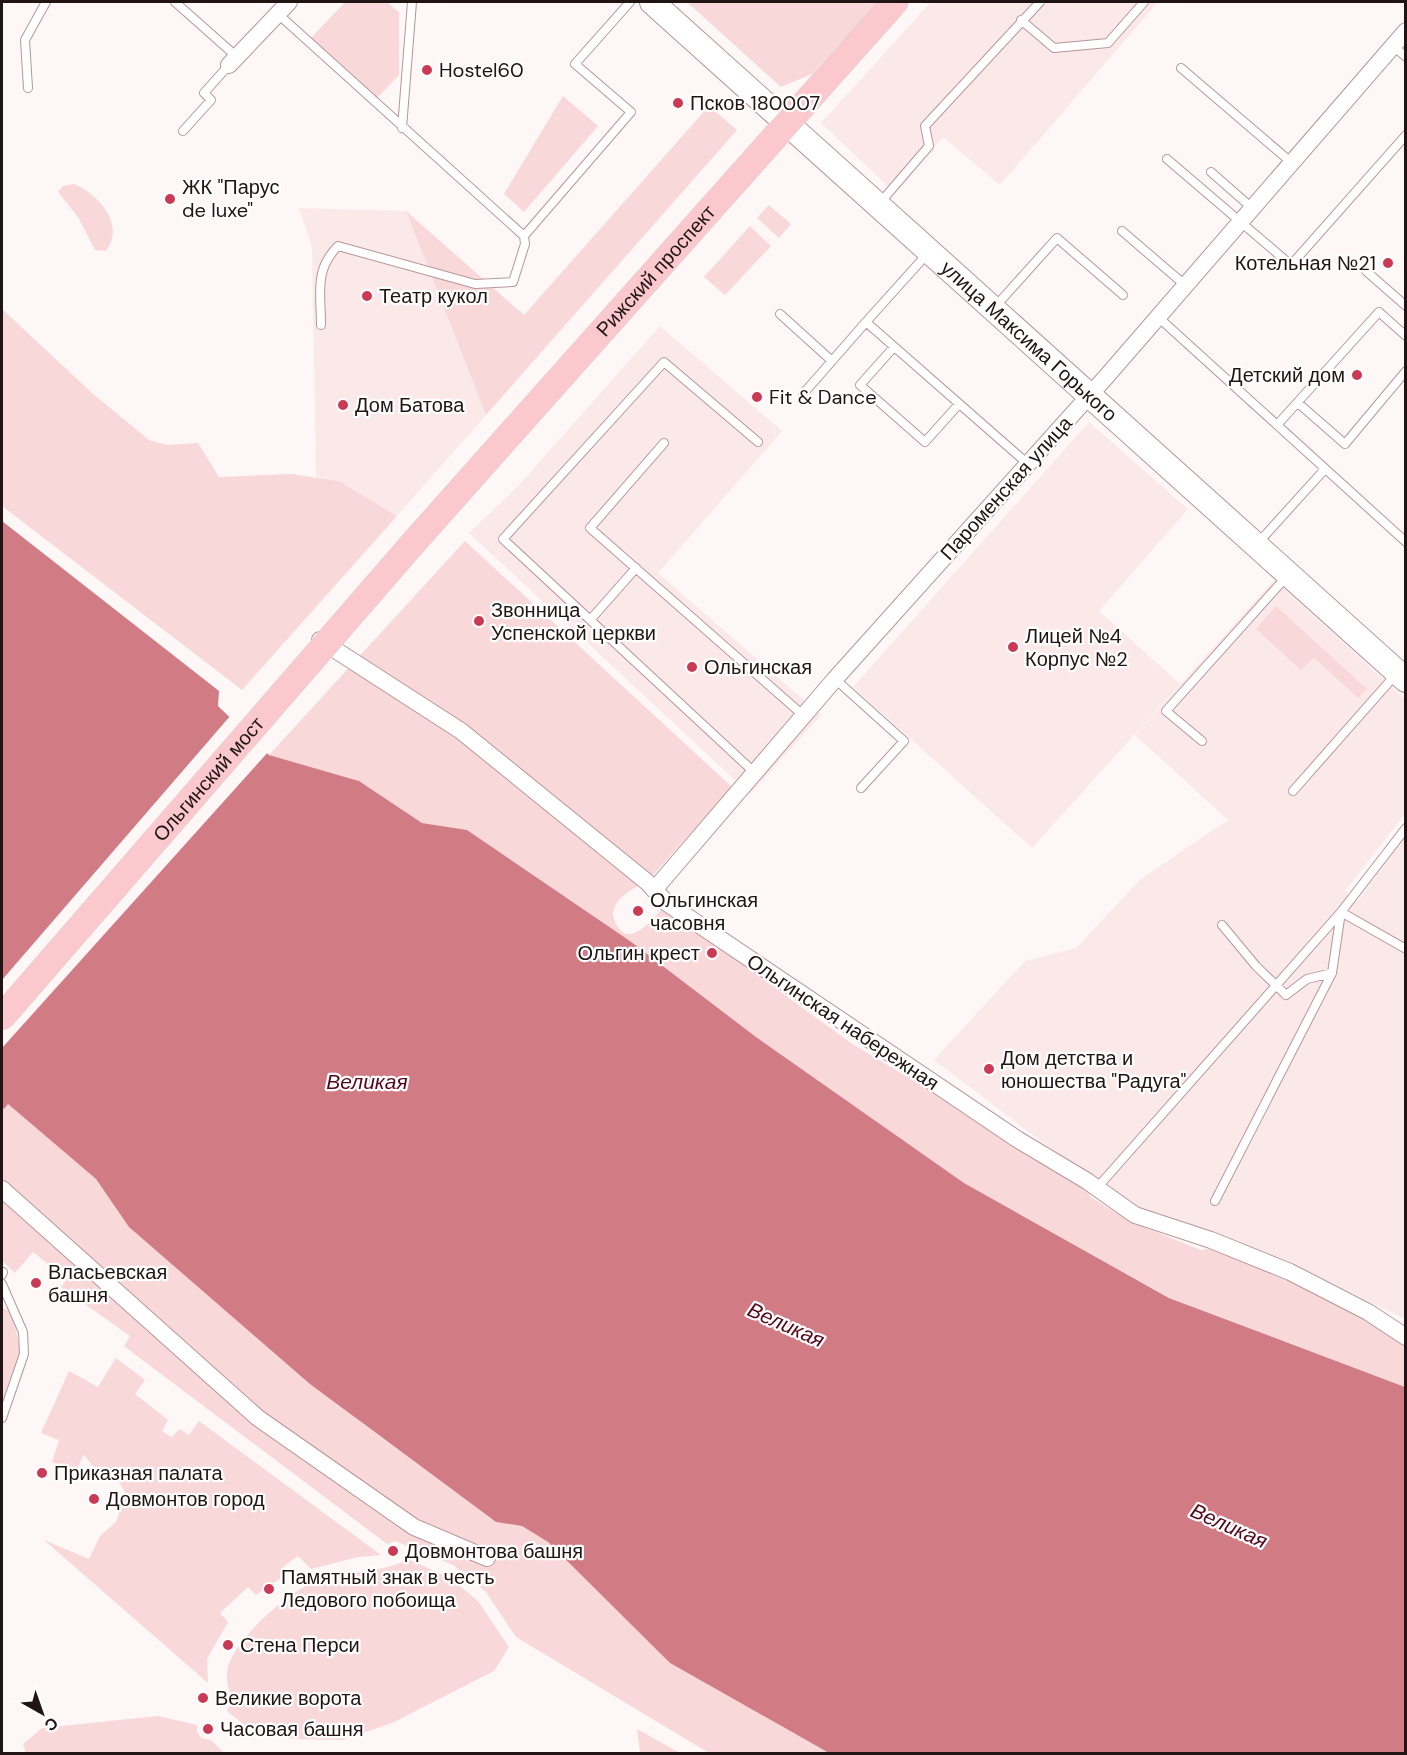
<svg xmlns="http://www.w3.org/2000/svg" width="1407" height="1755" font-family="'DM Sans',sans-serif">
<rect width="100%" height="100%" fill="#fef7f7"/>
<!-- built -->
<path fill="#fbe9ea" d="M931,2H1158L1000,185L943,137L895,193L821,123Z
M299,208L406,211L486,415L397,516L339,481L316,477L312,247Z
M660,326L782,431L658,573L821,715L750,794L469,533L519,485Z
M1089,422L1188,509L1099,611L1180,684L1032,848L853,687Z
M1274,580L1405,699V814L1345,891L1358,901L1405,838V1319L1327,1281L1229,1240L1140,1210L1042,1142L934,1060L1025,961L1076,948L1141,879L1228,820L1135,735Z"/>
<!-- green -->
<path fill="#f9d8da" d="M345,2H387L399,12V75L377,98L311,38Z
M687,2H878L812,74L781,87Z
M563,96L598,126L524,212L504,194Z
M709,106L737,130L486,415L406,211L524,315Z
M74,184C98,194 126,224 106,251L95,250L78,217L58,192L63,186Z
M769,205L791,224L779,238L757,218Z
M750,226L771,246L725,295L704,277Z
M2,309L92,393L149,440L167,445L198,443L219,477L291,474L339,481L397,516L242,690L2,506Z
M465,541L732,787L647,882C632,889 613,898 613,916C625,954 650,922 664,907L851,1043L1015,1142L1083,1186L1092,1198L1133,1223L1201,1250L1215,1248L1286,1278L1365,1318L1405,1347V1387L1170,1298L964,1183L756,1037L630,941L467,830L422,823L359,781L269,755Z
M1276,606L1367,689L1358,698L1314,658L1301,670L1256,629Z
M8,1104L96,1179L109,1198L363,1424L496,1522L522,1526L548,1542L670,1663L829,1753H709L516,1637L486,1592L453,1565L395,1541L387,1544L124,1346L130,1336L61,1287L67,1279L33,1252L15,1273L2,1261V1107L4,1108Z
M2,1307L12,1313L21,1353L2,1406Z
M116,1358L145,1380L135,1394L168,1420L162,1431L171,1437L180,1429L189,1435L199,1421L381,1555L358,1557L311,1569L298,1556L284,1566L287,1574L256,1595L248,1587L220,1613L228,1622L207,1659L208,1683L44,1540L89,1559L100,1536L116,1522L126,1494L111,1468L95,1469L84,1455L76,1470L52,1462L59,1440L41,1433L69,1371L98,1387Z
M408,1559L450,1578L478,1601L509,1647L494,1671L392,1723L342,1740L296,1739L271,1736L247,1727L227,1711L232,1698C229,1691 226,1681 227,1672C230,1642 291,1589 319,1580C345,1572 387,1572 408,1559Z
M158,1716L197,1725V1731L201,1738L211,1740L224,1753L26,1754L23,1744L42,1728Z
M637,1729L680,1753H640Z"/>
<!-- water -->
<path fill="#d17c84" d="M2,521L219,691L218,706L269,755L359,781L422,823L467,830L630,941L756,1037L964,1183L1169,1298L1405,1387V1753H829L670,1663L548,1542L522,1526L496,1522L310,1384L129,1227L96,1179L8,1104L4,1109L2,1107Z"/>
<!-- pier -->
<path fill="#fef7f7" d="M231,715L269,751L2,1048V980Z"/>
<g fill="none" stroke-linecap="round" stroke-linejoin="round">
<defs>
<path id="lane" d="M175,2L237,57
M278,14L524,236L631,112L575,64L630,2
M1021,20L1054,48L1108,43L1144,2
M1393,46L1406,57
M1181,68L1292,163
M28,88L25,40L46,2
M402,128L412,2
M183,131L211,100L204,93L229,65
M1167,159L1291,265L1406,135
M1211,172L1252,208
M879,204L929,146L925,126L1040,2
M1122,231L1185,285
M928,253L866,322L1028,464
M1366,271L1406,306
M994,308L1057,238L1123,295
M780,314L832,361
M1158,317L1406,542
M321,325C321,293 314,270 338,246L475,284L513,282L525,244L524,236
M894,347L860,385L925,442L959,404
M803,394L866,322
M1298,403L1345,444L1406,371
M1277,425L1379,312L1406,336
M664,443L590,528L804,716
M1258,543L1325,469
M591,619L636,568
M835,679L904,741L861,788
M1202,741L1166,711L1288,575
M755,773L503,539L664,362L758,442
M1293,791L1397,673
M1222,925L1256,966L1286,995L1307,979L1332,973
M1096,1189L1341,912L1406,949
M1215,1201L1332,973L1341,912L1406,828
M2,1275L3,1272
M2,1284L23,1332L24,1354L2,1418"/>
<path id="street" d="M229,65L289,2
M320,640L461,731L647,882L667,903L1017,1139L1087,1181L1135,1215L1211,1240L1290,1272L1368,1312L1406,1337
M654,890L835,679L1106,377L1406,31
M2,1189L258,1418L414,1527L487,1558"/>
<g id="secondary">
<path id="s1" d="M652,2L1406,680"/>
</g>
<g id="primary">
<path id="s2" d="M415,541L895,2"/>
</g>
</defs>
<!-- lane casing -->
<use href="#lane" stroke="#b89698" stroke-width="10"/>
<!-- street casing -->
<use href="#street" stroke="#b89698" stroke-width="18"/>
<!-- secondary casing -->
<use href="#secondary" stroke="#b89698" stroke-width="26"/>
<!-- primary casing -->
<use href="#primary" stroke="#d7d5d5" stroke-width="27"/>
<!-- lane -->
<use href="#lane" stroke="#fff" stroke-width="8"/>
<!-- street -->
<use href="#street" stroke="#fff" stroke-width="16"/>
<!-- secondary -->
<use href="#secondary" stroke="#fff" stroke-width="24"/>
<!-- primary -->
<use href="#primary" stroke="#fbc9cd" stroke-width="26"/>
<defs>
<g id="primary-bridge">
<path id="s3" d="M2,1017L415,541"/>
</g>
</defs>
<!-- primary-bridge casing -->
<use href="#primary-bridge" stroke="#d7d5d5" stroke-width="27" stroke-linecap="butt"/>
<!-- primary-bridge -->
<use href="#primary-bridge" stroke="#fbc9cd" stroke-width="26"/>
</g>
<!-- markers -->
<g fill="#ca3a55" stroke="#fff" stroke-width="2">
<circle cx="427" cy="70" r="6"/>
<circle cx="678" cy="103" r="6"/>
<circle cx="170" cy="199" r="6"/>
<circle cx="1388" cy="263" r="6"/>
<circle cx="367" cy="296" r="6"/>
<circle cx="1357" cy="375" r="6"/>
<circle cx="757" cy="397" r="6"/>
<circle cx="343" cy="405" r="6"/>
<circle cx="479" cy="621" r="6"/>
<circle cx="1013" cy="647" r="6"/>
<circle cx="692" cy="667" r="6"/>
<circle cx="638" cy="911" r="6"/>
<circle cx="712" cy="953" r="6"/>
<circle cx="989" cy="1069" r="6"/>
<circle cx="36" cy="1283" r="6"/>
<circle cx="42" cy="1473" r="6"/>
<circle cx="94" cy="1499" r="6"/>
<circle cx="393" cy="1551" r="6"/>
<circle cx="269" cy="1589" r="6"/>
<circle cx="228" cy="1645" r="6"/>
<circle cx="203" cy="1698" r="6"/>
<circle cx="208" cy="1729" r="6"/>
</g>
<g text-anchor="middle" stroke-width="4.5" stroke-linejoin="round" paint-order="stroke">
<!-- poi labels -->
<g font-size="20" fill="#201415" stroke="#fff" text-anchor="start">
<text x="439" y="77">Hostel60</text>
<text x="690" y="110">Псков 180007</text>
<text x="182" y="194">ЖК "Парус<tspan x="182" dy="23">de luxe"</tspan></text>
<text x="1376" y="270" text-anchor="end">Котельная №21</text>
<text x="379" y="303">Театр кукол</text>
<text x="1345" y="382" text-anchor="end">Детский дом</text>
<text x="769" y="404">Fit &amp; Dance</text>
<text x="355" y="412">Дом Батова</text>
<text x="491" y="617">Звонница<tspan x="491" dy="23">Успенской церкви</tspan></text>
<text x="1025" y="643">Лицей №4<tspan x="1025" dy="23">Корпус №2</tspan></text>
<text x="704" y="674">Ольгинская</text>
<text x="650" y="907">Ольгинская<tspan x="650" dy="23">часовня</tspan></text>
<text x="700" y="960" text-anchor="end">Ольгин крест</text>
<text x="1001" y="1065">Дом детства и<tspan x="1001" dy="23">юношества "Радуга"</tspan></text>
<text x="48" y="1279">Власьевская<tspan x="48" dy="23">башня</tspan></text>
<text x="54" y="1480">Приказная палата</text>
<text x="106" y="1506">Довмонтов город</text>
<text x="405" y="1558">Довмонтова башня</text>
<text x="281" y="1584">Памятный знак в честь<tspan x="281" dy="23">Ледового побоища</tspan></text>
<text x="240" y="1652">Стена Перси</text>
<text x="215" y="1705">Великие ворота</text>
<text x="220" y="1736">Часовая башня</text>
</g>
<!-- street labels -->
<g font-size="20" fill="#201415" stroke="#fff">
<text dy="7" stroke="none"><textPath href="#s2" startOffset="362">Рижский проспект</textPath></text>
<text dy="7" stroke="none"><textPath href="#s1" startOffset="507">улица Максима Горького</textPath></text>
<text transform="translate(1006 488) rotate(-48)" y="7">Пароменская улица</text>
<text dy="7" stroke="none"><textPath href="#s3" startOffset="315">Ольгинский мост</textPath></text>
<text transform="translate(843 1022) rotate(34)" y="7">Ольгинская набережная</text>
</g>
<!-- water labels -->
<g font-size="21" font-style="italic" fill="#56071b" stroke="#fff">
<text x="367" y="1089">Великая</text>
<text transform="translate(786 1325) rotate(24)" y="7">Великая</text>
<text transform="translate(1229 1526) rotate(24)" y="7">Великая</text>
</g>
</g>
<!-- border -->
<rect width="1407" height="1755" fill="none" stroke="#201415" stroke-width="6"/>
<!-- north arrow -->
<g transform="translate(42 1713) rotate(140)" stroke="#ffffff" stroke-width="4.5" paint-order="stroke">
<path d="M0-4.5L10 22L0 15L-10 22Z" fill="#201415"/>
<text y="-9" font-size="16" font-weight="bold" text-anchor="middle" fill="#201415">С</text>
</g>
</svg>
